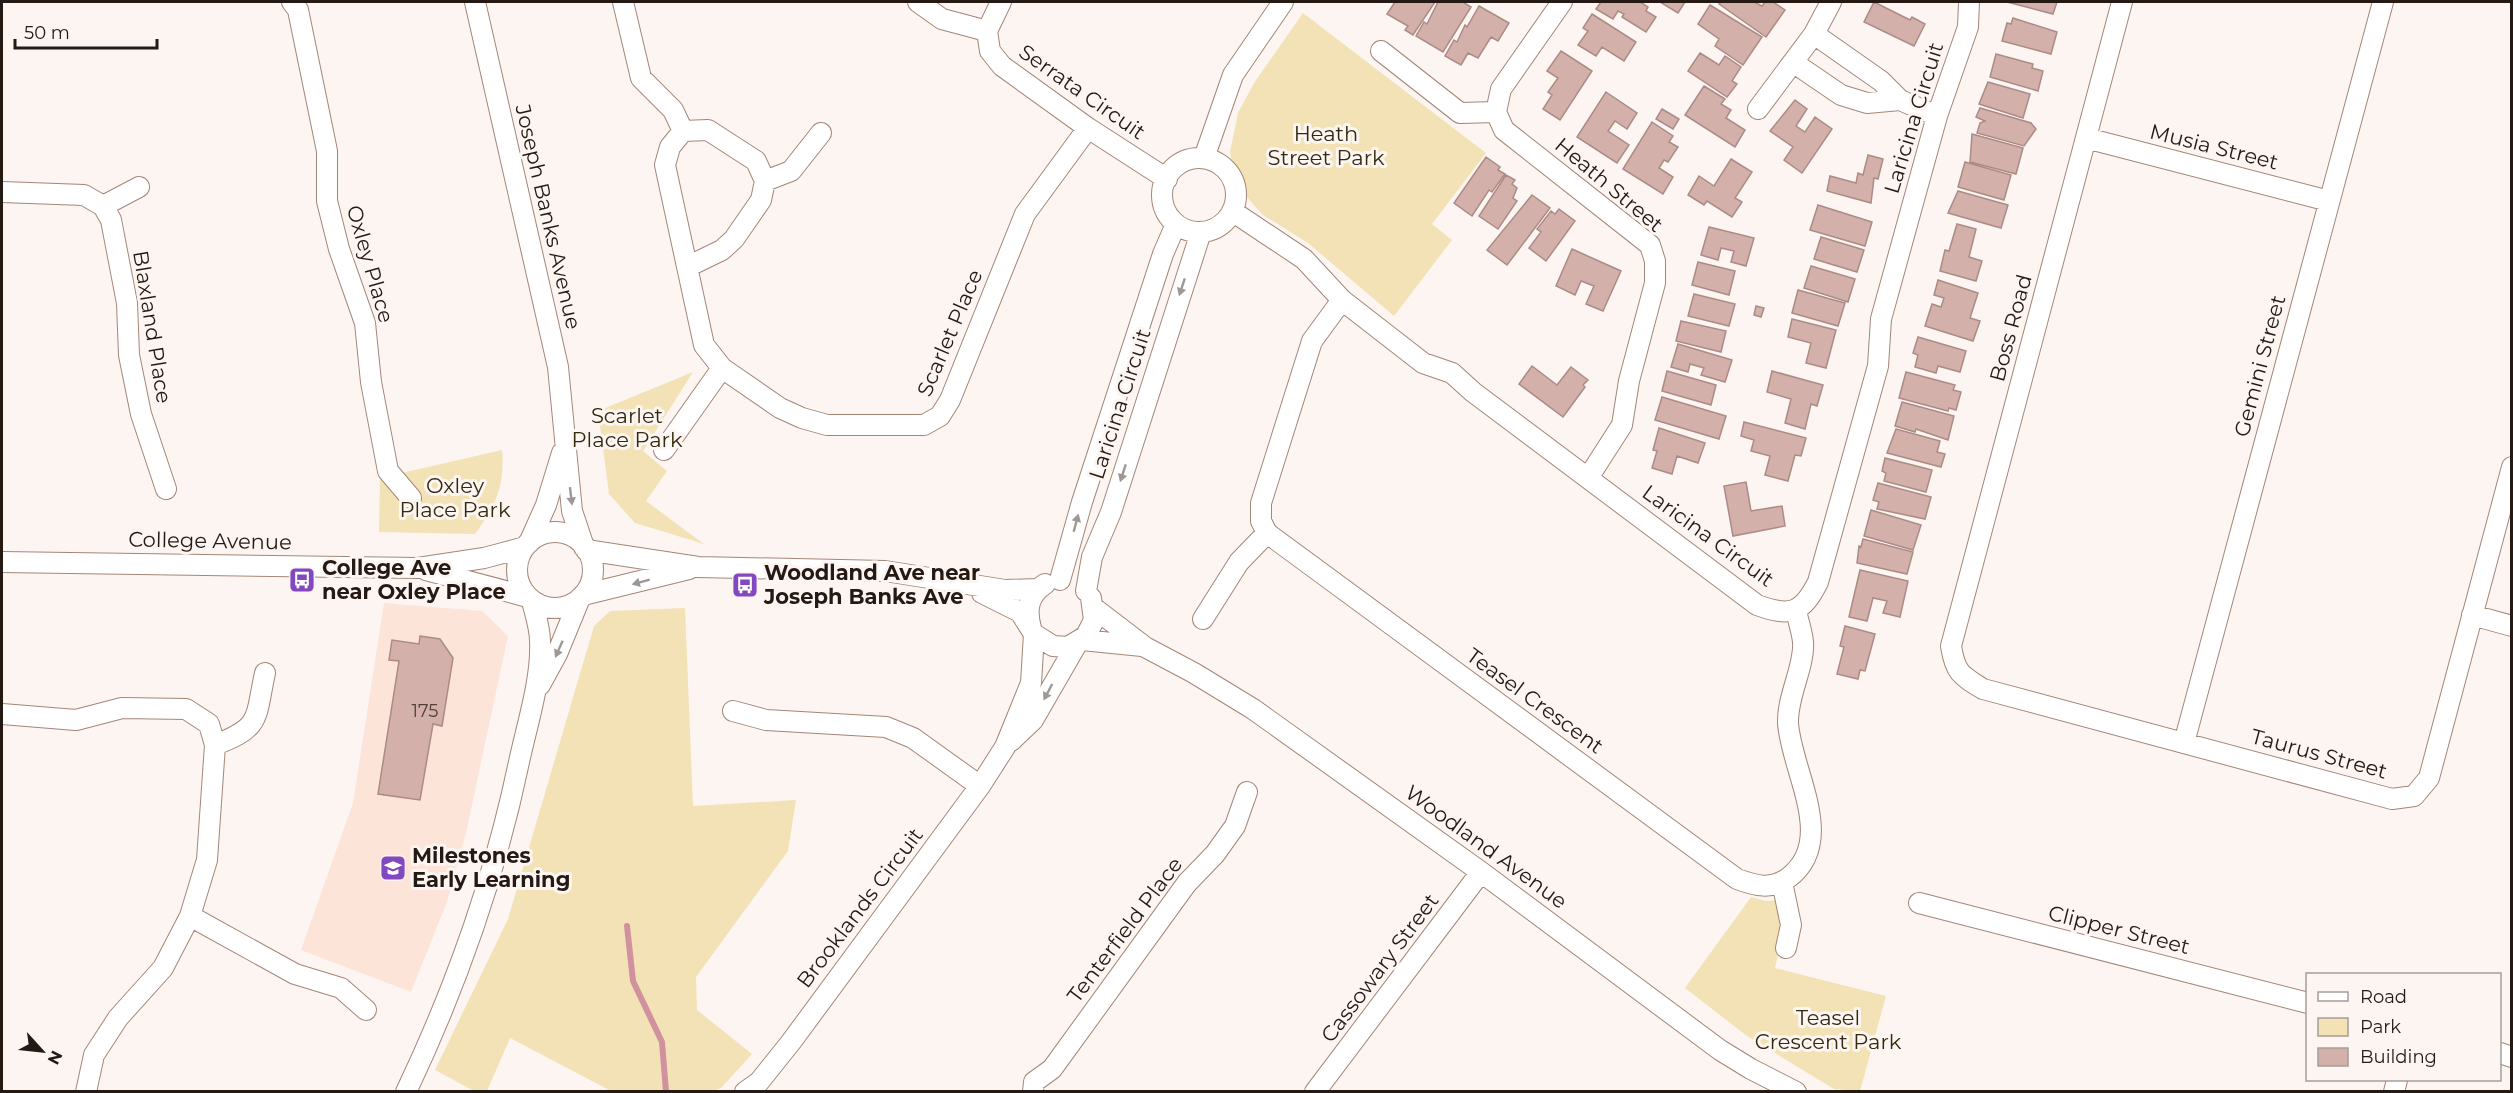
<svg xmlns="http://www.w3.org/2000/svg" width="2513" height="1093" font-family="Montserrat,sans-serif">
<rect width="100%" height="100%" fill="#fcf5f2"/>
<!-- built -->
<path fill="#fde4d8" d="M384,603L482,611L508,636L466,833L447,902L411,992L301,950L353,803Z"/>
<!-- green -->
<path fill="#f3e2b6" d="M1303,13L1486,153L1432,224L1452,240L1394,316L1308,243L1263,215L1236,185L1230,152L1238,113L1254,83Z
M693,372L643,451L667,471L646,501L704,544L635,523L609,494L598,411Z
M502,450C505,486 496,505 475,534L379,532L380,478Z
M685,608L693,806L796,800L788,851L696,977L697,1010L752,1054L721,1088L713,1091H611L510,1038L487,1091H474L435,1070L508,919L594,626L610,611Z
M1751,897L1766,901L1784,900L1785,924L1775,968L1886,996L1860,1091L1834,1089L1747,1036L1685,988Z"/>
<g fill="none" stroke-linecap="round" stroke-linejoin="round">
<!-- stream -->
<path stroke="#d1919e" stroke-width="6" d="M627,926L633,981L662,1042L666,1092"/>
</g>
<!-- building -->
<path fill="#d4b0ab" stroke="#ac8a85" stroke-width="1.5" d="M1395,2H1435L1413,35L1405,30L1408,26L1387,14Z
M1438,2H1463L1471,7L1443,52L1416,36L1424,22L1427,24Z
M1601,2H1640L1648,7L1646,11L1656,17L1646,32L1622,17L1624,14L1618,11L1613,19L1596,9Z
M1660,2H1685L1678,13Z
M1721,2H1754L1762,6L1765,2H1773L1785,10L1766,37L1719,4Z
M1874,2L1910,20L1912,17L1925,24L1914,46L1864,22Z
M2007,2H2057L2053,14Z
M1710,5L1762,37L1743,65L1715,46L1719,39L1698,24Z
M1479,6L1509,23L1498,41L1491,37L1478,58L1468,53L1461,65L1445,56L1454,40L1457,42L1465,25L1467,27Z
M1592,14L1636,42L1624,61L1602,47L1596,56L1578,45L1588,31L1583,28Z
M2013,18L2057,32L2051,54L2002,41L2007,23L2011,24Z
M1561,51L1592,71L1560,120L1543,109L1552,95L1548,92L1558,78L1547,71Z
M1700,53L1719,65L1725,56L1741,67L1732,81L1737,84L1727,97L1688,71Z
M1996,54L2033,64L2032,68L2043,71L2038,91L1990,77Z
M1988,82L2030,94L2023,118L1979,104Z
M1704,86L1725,99L1721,104L1731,110L1726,118L1745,130L1735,147L1685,115Z
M1606,92L1637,113L1627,129L1615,121L1608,131L1629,145L1617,163L1577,137Z
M1795,100L1807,109L1796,126L1805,132L1815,117L1832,129L1802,173L1784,160L1793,147L1770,131Z
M1980,108L2031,123L2036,129L2024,146L1977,133L1980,123L1985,121L1976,117Z
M1662,109L1679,119L1673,129L1656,119Z
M1652,122L1673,136L1669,142L1678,147L1668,162L1664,160L1659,168L1673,177L1663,194L1623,169Z
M1972,134L2023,148L2016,174L1970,162Z
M1868,155L1883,159L1878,179L1874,178L1871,203L1827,191L1830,176L1856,183L1858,173L1863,175Z
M1486,157L1500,167L1498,170L1505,174L1492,192L1489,190L1472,216L1454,203Z
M1731,159L1752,172L1735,198L1742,202L1732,217L1707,201L1704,205L1688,195L1699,176L1714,186Z
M1965,162L2011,175L2004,200L1958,187Z
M1506,175L1515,180L1512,184L1517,188L1513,198L1517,201L1498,229L1479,216Z
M1958,191L2008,205L2001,228L1948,213Z
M1532,195L1550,208L1507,265L1487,250Z
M1818,205L1872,222L1865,246L1810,230Z
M1559,209L1575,221L1546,261L1529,248L1541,232L1537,229L1551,211L1555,214Z
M1957,224L1976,229L1969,257L1982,261L1976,281L1940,271L1945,250L1949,251Z
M1709,227L1754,238L1746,266L1731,262L1734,251L1721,248L1718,260L1701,255Z
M1821,237L1864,250L1857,272L1814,259Z
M1572,249L1621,271L1603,311L1586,304L1594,286L1581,281L1575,295L1556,286Z
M1698,262L1735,271L1729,295L1692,285Z
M1811,266L1855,279L1848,302L1804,288Z
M1938,280L1978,293L1970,318L1980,321L1973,341L1925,326L1932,304L1941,307L1944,298L1934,295Z
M1798,290L1845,303L1838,326L1792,313Z
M1694,294L1735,304L1729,326L1688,316Z
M1756,306L1764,308L1761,317L1754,315Z
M1792,319L1836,330L1826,368L1806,363L1811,343L1788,337Z
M1681,321L1726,331L1721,352L1676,341Z
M1918,337L1966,351L1960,372L1938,366L1936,373L1915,367L1918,355L1913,353Z
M1678,344L1732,360L1725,382L1701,375L1704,368L1690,364L1688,372L1671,367Z
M1532,366L1557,385L1571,367L1588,380L1583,385L1585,387L1563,417L1519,384Z
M1667,371L1716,385L1711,405L1662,391Z
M1772,371L1823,385L1817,406L1811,404L1805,429L1785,423L1791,399L1767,392Z
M1906,372L1955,385L1953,390L1961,392L1956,410L1949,408L1948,411L1899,398Z
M1662,397L1726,416L1719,439L1655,420Z
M1902,402L1954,416L1948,440L1916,429L1915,432L1895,426Z
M1744,422L1806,438L1801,456L1795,455L1788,481L1765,475L1770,456L1751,451L1754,440L1741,436Z
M1659,428L1705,443L1698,463L1677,456L1672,474L1652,468L1657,451L1653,450Z
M1896,429L1940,441L1937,452L1945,454L1941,467L1887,453Z
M1885,458L1932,470L1926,492L1884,481L1886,473L1882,471Z
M1746,482L1751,511L1782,506L1785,526L1733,536L1724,486Z
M1878,483L1931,497L1925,519L1877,509L1879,502L1873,500Z
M1871,510L1921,525L1913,550L1864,536Z
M1863,539L1913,552L1907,574L1857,563L1859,546L1861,547Z
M1860,570L1908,581L1900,617L1883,613L1887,601L1873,598L1867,621L1849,617Z
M1845,626L1875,634L1865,671L1860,670L1858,679L1837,674L1844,647L1840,646Z
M420,636L440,639L453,658L442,726L433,724L420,800L378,794L399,661L389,660L392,640L419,644Z"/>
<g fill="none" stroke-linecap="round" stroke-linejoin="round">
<defs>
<path id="minor" d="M292,2L298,10L327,151V201L339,249L365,323L371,382L388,471L411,498
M475,2L558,367L572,511L584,547
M623,2L641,78L673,110L683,131
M918,2L942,19L987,31
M1001,2L987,31L990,51L1002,66L1088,128L1167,179
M1562,2L1501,89L1496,112L1504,130L1650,245L1655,261V283L1629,381L1622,425L1588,478
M2122,2L1951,646C1955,672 1960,675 1983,689L2392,799L2414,796L2429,778L2512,467
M1814,34L1831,2
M1381,51L1460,113L1496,112
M1900,100L1937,116
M1758,109L1814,34L1881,81L1900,100L1867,103L1841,95L1794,63
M2086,138L2329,201
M1204,158L1233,75L1283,2
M1162 195a37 37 0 1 1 74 0a37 37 0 1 1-74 0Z
M765,181L791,171L821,133
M2,192L84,195L103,206L111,220L127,303L129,355L141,414L166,489
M103,206L139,187
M1232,211L1304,259L1342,300L1423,363L1452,373L1473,392L1757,605C1790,617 1802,614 1818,582L1878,366L1881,319L1937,116L1968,27L1969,2
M687,267L722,250L734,239L761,200L765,181L756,161L708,130L683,131L670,147L665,165L704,345L722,368L780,408L802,418L827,425H924L940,416L950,400L1025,214L1088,128
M1342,300L1312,341L1261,503V521L1267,533L1737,879C1756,886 1771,890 1788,878C1838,841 1791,771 1788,723C1787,696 1805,666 1803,642C1802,631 1798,621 1796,610
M664,450L722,368
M517 570a38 38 0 1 1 76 0a38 38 0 1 1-76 0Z
M529,543L546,505L562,453
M586,550L698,567L885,571L1005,590L1038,589
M2,562L418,568L484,558L525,547
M426,570L528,597
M1060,580L1082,502L1163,254L1176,224
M1086,591L1092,557L1111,512L1201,232
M982,593L1020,612L1034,634L1053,646L1068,647L1086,636L1094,620L1091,598
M583,595L689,569
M1094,608L1145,647L1194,673L1253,709L1481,872L1720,1050L1751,1069L1796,1092
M2472,615L2512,626
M1203,619L1239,562L1267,533
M1031,628C1026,610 1028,595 1045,584
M1082,640L1142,646
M540,685L557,654L580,598
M733,711L766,720L886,727L913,738L980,786
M2,714L76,720L122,708L186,709L209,724L215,745L207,860L190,916L163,968L118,1018L94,1055L86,1092
M1011,741L1033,720L1078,642
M2184,743L2383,2
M215,745C262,727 255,719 265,673
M1782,882L1791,925L1786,948
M1919,903L2308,1003
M190,916L295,974L341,988L366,1010
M2500,1053L2512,1057
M406,1092C457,985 495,877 519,762C527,725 542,678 540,641C540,628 535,613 532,601
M745,1092L759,1082L791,1042L980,786L1005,747L1031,683L1034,634
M1033,1092L1034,1082L1052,1069L1187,883L1215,854L1235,826L1247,792
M1315,1092L1481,872
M2394,1092L2397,1080"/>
</defs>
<!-- minor casing -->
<use href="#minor" stroke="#a48677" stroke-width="22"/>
<!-- minor -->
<use href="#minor" stroke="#fff" stroke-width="20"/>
</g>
<!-- one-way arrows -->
<defs><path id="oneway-solid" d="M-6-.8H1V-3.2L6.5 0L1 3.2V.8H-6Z" transform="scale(1.5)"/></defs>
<g fill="#9d9895">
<use href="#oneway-solid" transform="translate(1182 287) rotate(108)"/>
<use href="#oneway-solid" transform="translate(1123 473) rotate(108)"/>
<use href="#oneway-solid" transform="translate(571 496) rotate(83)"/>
<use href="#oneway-solid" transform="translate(1076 523) rotate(-75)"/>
<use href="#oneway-solid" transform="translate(641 582) rotate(165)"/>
<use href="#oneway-solid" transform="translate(559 649) rotate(114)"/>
<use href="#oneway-solid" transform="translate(1048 692) rotate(118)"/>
</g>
<!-- icons -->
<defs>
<symbol id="bus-square" viewBox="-11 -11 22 22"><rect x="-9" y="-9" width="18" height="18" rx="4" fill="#8348bf" stroke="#fcf5f2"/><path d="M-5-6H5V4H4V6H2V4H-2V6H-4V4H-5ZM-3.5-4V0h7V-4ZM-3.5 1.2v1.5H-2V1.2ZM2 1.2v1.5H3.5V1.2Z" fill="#fff"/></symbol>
<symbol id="school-square" viewBox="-11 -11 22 22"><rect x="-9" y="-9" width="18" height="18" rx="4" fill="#8348bf" stroke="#fcf5f2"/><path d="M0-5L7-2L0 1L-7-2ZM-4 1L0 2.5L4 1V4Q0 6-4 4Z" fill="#fff"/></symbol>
</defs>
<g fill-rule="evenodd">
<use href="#bus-square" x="287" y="565" width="30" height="30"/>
<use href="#bus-square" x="730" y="570" width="30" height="30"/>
<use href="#school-square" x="378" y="853" width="30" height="30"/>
</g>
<g text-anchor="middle" stroke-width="6" stroke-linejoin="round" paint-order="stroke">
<!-- number labels -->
<g font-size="18" fill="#513f39">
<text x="425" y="717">175</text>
</g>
<!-- street labels -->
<g font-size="21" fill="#251913" stroke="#fcf5f2">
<text transform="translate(1082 92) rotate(35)" y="7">Serrata Circuit</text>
<text transform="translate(1914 118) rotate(-73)" y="7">Laricina Circuit</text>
<text transform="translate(2214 147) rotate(14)" y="7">Musia Street</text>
<text transform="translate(1609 185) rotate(40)" y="7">Heath Street</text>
<text transform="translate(548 217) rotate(77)" y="7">Joseph Banks Avenue</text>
<text transform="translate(370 264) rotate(74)" y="7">Oxley Place</text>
<text transform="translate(152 327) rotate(81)" y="7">Blaxland Place</text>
<text transform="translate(2011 328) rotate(-75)" y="7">Boss Road</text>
<text transform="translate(950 333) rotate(-67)" y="7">Scarlet Place</text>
<text transform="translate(2260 366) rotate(-75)" y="7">Gemini Street</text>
<text transform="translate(1120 404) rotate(-72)" y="7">Laricina Circuit</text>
<text transform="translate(1708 536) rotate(36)" y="7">Laricina Circuit</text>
<text transform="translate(210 541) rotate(1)" y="7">College Avenue</text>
<text transform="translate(1535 701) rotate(36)" y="7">Teasel Crescent</text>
<text transform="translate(2319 754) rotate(15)" y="7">Taurus Street</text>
<text transform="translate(1486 847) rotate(36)" y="7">Woodland Avenue</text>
<text transform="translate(860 908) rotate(-53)" y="7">Brooklands Circuit</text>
<text transform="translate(1125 930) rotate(-53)" y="7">Tenterfield Place</text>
<text transform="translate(2119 930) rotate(14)" y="7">Clipper Street</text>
<text transform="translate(1380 968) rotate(-53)" y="7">Cassowary Street</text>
</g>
<!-- park labels -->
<g font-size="21" fill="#32290e" stroke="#fcf5f2">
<text x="1326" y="141">Heath<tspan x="1326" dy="24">Street Park</tspan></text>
<text x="627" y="423">Scarlet<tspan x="627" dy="24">Place Park</tspan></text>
<text x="455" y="493">Oxley<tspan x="455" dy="24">Place Park</tspan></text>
<text x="1828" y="1025">Teasel<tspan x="1828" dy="24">Crescent Park</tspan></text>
</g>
<!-- poi labels -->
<g font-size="21" font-weight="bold" fill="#251913" stroke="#fcf5f2" text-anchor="start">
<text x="322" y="575">College Ave<tspan x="322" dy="24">near Oxley Place</tspan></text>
<text x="764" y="580">Woodland Ave near<tspan x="764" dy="24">Joseph Banks Ave</tspan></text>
<text x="412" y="863">Milestones<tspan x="412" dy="24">Early Learning</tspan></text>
</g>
</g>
<!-- border -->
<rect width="2513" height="1093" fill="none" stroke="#251913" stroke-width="6"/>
<!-- legend -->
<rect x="2306" y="973" width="195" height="108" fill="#fcf5f2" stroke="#a69d99" stroke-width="1.5"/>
<rect x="2318" y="992" width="30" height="9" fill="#ffffff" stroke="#a69d99" stroke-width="1.5"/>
<text x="2360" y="1003" font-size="18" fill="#251913">Road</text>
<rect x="2318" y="1018" width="30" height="18" fill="#f3e2b6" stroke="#a69d99" stroke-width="1.5"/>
<text x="2360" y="1033" font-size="18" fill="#251913">Park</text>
<rect x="2318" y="1048" width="30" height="18" fill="#d4b0ab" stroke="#a69d99" stroke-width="1.5"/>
<text x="2360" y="1063" font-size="18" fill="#251913">Building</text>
<!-- north arrow -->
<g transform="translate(42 1051) rotate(117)" stroke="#fcf5f2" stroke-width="4.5" paint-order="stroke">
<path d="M0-4.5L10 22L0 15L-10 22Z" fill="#251913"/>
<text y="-9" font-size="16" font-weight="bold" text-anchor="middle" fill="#251913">N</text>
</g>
<!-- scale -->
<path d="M15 39v9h142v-9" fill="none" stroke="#251913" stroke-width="3"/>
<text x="24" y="39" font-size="18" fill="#251913" stroke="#fcf5f2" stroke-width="4.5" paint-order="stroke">50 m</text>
</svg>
